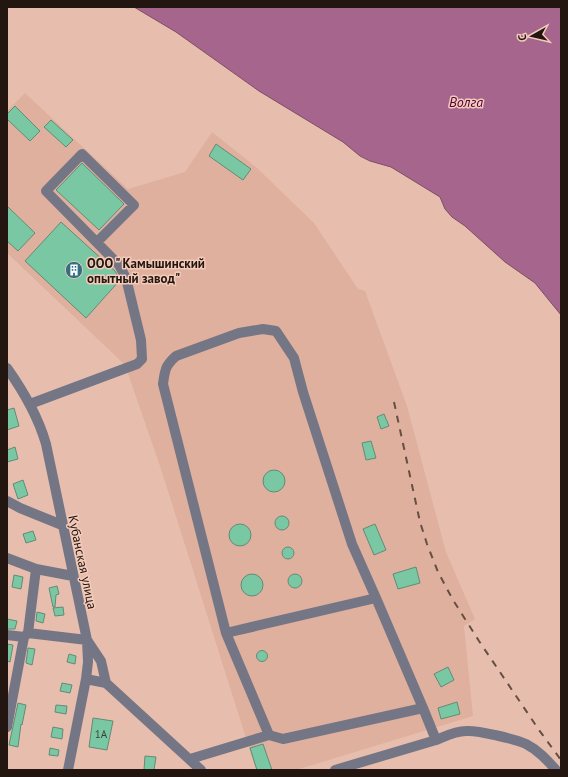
<svg xmlns="http://www.w3.org/2000/svg" width="568" height="777" font-family="'PT Sans',sans-serif">
<rect width="100%" height="100%" fill="#e7beae"/>
<!-- built -->
<path fill="#dfb09d" d="M25,93L128,189L185,172L212,132L256,167L314,223L358,289L365,291L407,406L446,552L475,619L464,626L473,716L296,770H256L161,469L125,365L7,253V111Z"/>
<!-- water -->
<path fill="#a5658c" stroke="#7e4d66" d="M134,7H561V315L535,283L505,262L465,226L452,217L445,209L440,197L391,167L370,161L360,156L343,142L259,91L176,32Z"/>
<!-- building -->
<path fill="#79c8a3" stroke="#638a77" d="M15,106L40,131L30,141L7,119V114Z
M51,120L73,140L66,147L44,127Z
M216,144L251,169L243,180L209,156Z
M82,163L124,204L99,230L56,190Z
M7,206L35,233L18,251L7,241Z
M61,222L115,271L120,280L86,318L25,261Z
M14,408L19,426L7,430V410Z
M384,414L389,426L381,429L377,417Z
M371,441L376,458L366,460L362,443Z
M15,447L18,459L7,462V450Z
M263 481a11 11 0 1 1 22 0a11 11 0 1 1-22 0Z
M23,480L28,495L18,499L13,484Z
M275 523a7 7 0 1 1 14 0a7 7 0 1 1-14 0Z
M375,524L386,550L374,555L363,529Z
M229 535a11 11 0 1 1 22 0a11 11 0 1 1-22 0Z
M33,531L36,540L26,543L23,534Z
M282 553a6 6 0 1 1 12 0a6 6 0 1 1-12 0Z
M416,567L420,583L398,589L393,574Z
M288 581a7 7 0 1 1 14 0a7 7 0 1 1-14 0Z
M241 585a11 11 0 1 1 22 0a11 11 0 1 1-22 0Z
M14,575L23,577L21,589L12,587Z
M57,586L59,594L56,595L55,607H53L49,588Z
M63,607L64,615L55,616L53,608Z
M37,612L45,614L43,623L36,621Z
M7,619L17,621L15,629H7Z
M7,644L13,645L10,662L7,661Z
M28,648L35,649L32,665L26,663Z
M256.5 656a5.5 5.5 0 1 1 11 0a5.5 5.5 0 1 1-11 0Z
M69,654L76,656L75,664L67,662Z
M448,667L454,680L441,687L434,674Z
M62,683L72,685L70,693L60,691Z
M457,702L460,714L441,719L438,708Z
M18,703L26,705L22,725L21,724L18,747L9,745Z
M56,705L67,706L66,714L55,712Z
M93,718L113,721L107,750L89,747Z
M53,727L63,729L62,739L51,737Z
M263,744L272,770H257L250,748Z
M50,748L59,750L58,756L49,755Z
M145,756L156,757L154,770H144Z"/>
<g fill="none" stroke-linecap="round" stroke-linejoin="round">
<!-- minor -->
<path stroke="#757685" stroke-width="10" d="M7,368C24,392 38,416 46,444L87,640L88,662L86,679L68,770
M30,404L137,364L142,359L141,340L126,278L119,265L46,191L82,154L134,205L97,242
M7,501L20,508L62,525
M7,558L36,569L73,576
M28,633L36,569
M226,633L163,384C165,370 165,366 176,356L239,333L263,329L276,331L294,358L303,392L352,544L376,598
M7,635L24,637L28,633L87,640L101,661L106,683L201,770
M86,679L106,683
M7,727L24,637
M269,735L226,633L376,598L423,708
M436,740C446,736 455,731 466,731C477,730 515,739 526,744C538,750 547,760 556,770
M190,759L269,735L283,739L423,708L436,740L335,770"/>
<!-- rail -->
<path stroke="#654e44" stroke-width="2" stroke-dasharray="7 7" stroke-linecap="butt" d="M394,402L420,522L427,544L438,572L453,600L479,641L539,730L561,760"/>
</g>
<!-- icons -->
<defs>
<symbol id="building-disc" viewBox="-11 -11 22 22"><circle r="9.5" fill="#306f84" stroke="#f4cbba"/><path d="M-4-6H4V6H1V3H-1V6H-4ZM-2.5-4.3h1.7v1.8h-1.7ZM.8-4.3h1.7v1.8H.8ZM-2.5-1h1.7V.8h-1.7ZM.8-1h1.7V.8H.8Z" fill="#fff"/></symbol>
</defs>
<g fill-rule="evenodd">
<use href="#building-disc" x="64" y="260" width="20" height="20"/>
</g>
<g text-anchor="middle" stroke-width="3" stroke-linejoin="round" paint-order="stroke">
<!-- number labels -->
<g font-size="11" fill="#384234">
<text x="101" y="738">1А</text>
</g>
<!-- poi labels -->
<g font-size="13" font-weight="bold" fill="#23150f" stroke="#f4cbba" text-anchor="start">
<text x="87" y="268">ООО " Камышинский<tspan x="87" dy="15">опытный завод"</tspan></text>
</g>
<!-- street labels -->
<g font-size="13" fill="#23150f" stroke="#f4cbba">
<text transform="translate(83 562) rotate(78)" y="5">Кубанская улица</text>
</g>
<!-- water labels -->
<g font-size="14" font-style="italic" fill="#53013d" stroke="#f4cbba">
<text x="466" y="107">Волга</text>
</g>
</g>
<!-- border -->
<rect width="568" height="777" fill="none" stroke="#23150f" stroke-width="16"/>
<!-- north arrow -->
<g transform="translate(532 36) rotate(262)" stroke="#f4cbba" stroke-width="3" paint-order="stroke">
<path d="M0-3L7 15L0 10L-7 15Z" fill="#23150f"/>
<text y="-6" font-size="11" font-weight="bold" text-anchor="middle" fill="#23150f">С</text>
</g>
</svg>
